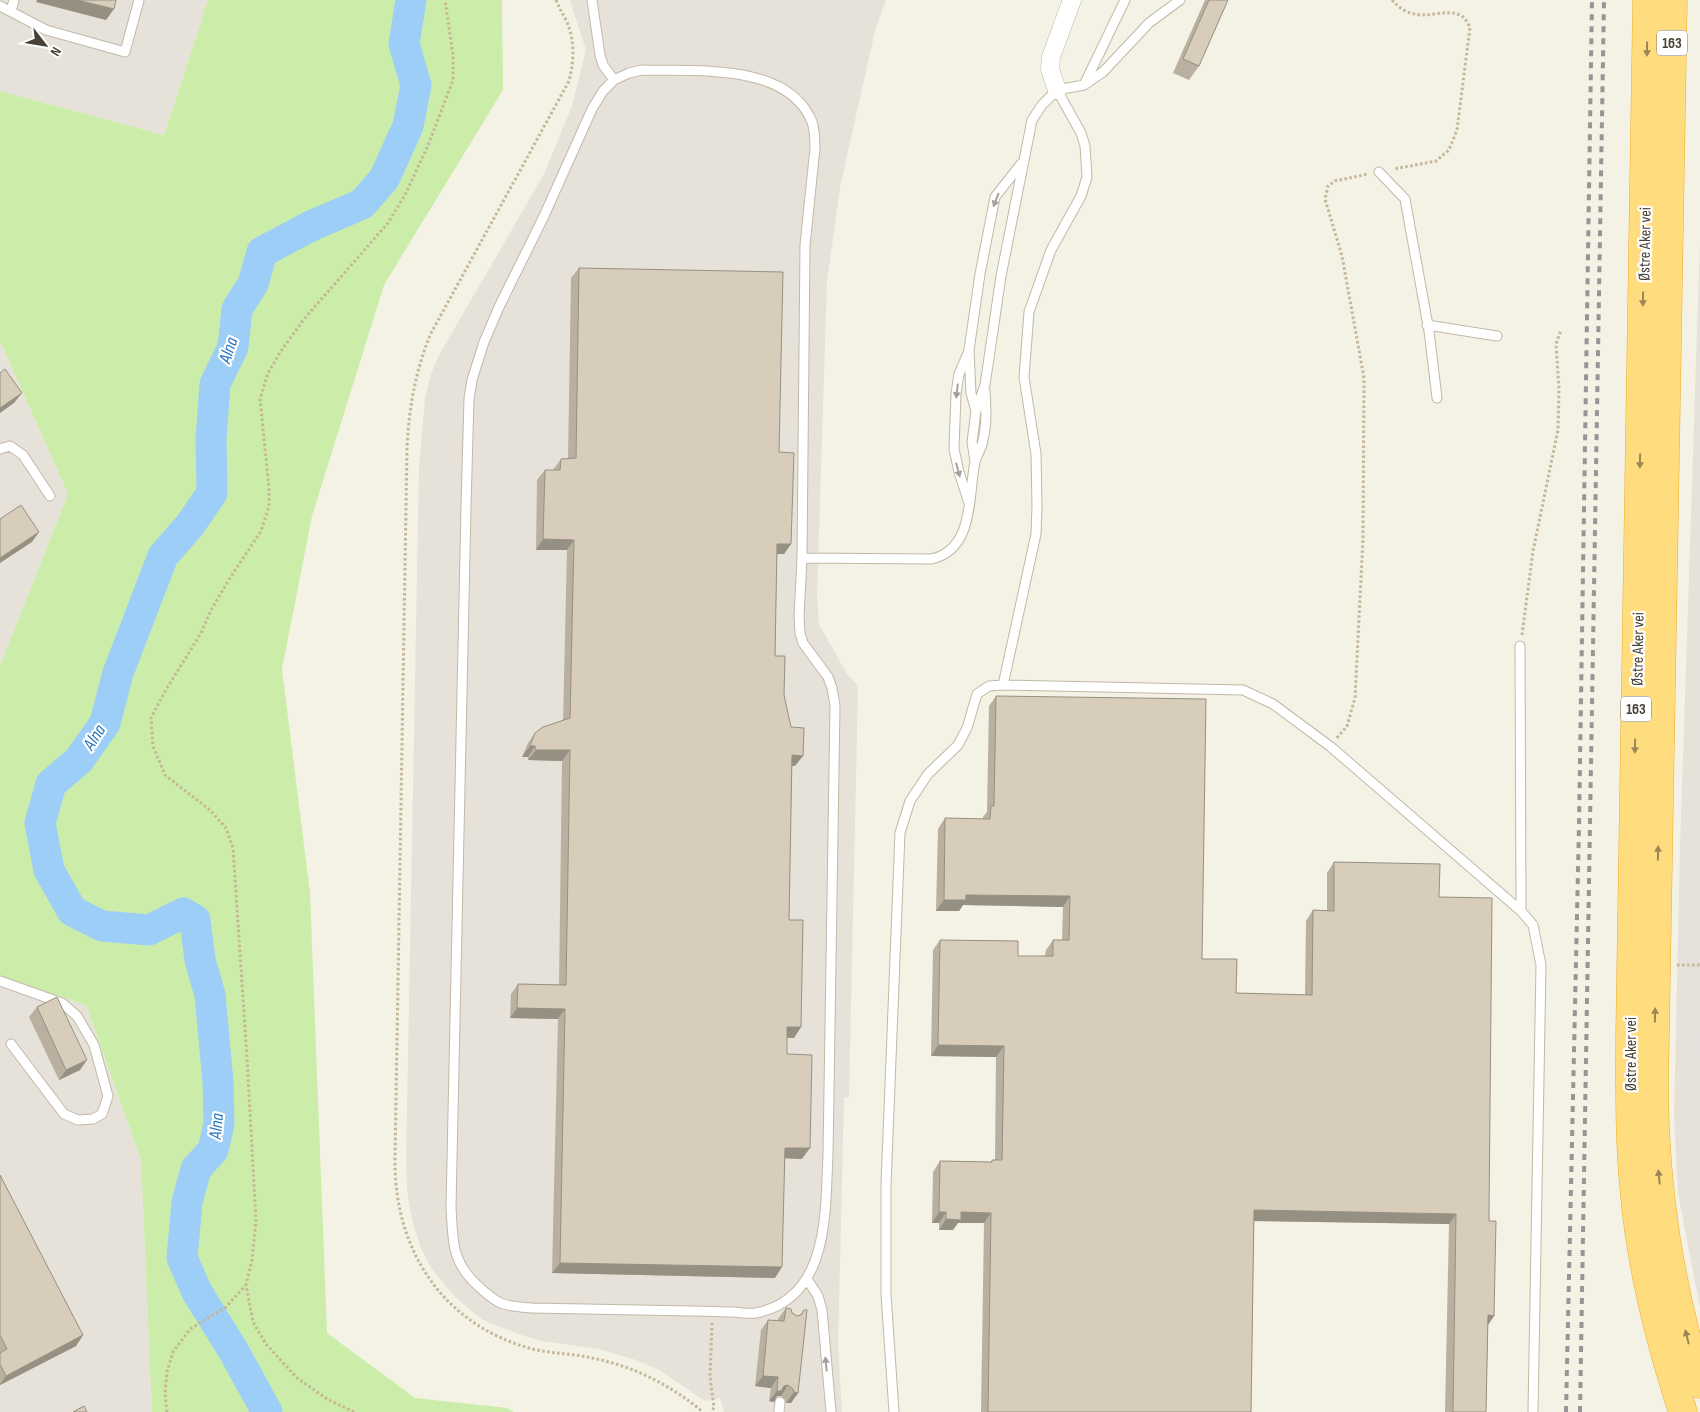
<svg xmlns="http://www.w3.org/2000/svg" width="1700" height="1412" font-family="'Sofia Sans Condensed',sans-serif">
<rect width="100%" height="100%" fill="#f4f1e5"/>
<!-- industrial -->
<path fill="#e6e2da" d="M0,0H208L164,135L0,91Z
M570,0H886L876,27L841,182L827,281L817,594L819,624L847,674L858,686L849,1097L844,1098L838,1345L842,1412H724L720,1398L705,1401L659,1370L636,1360L599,1349L542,1341L521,1335L483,1320L455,1297L431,1268L421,1248L415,1230L409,1205L407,1187L406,1163L419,467L425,398L431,374L438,357L544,174L572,106L586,50Z
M1700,242V1308L1678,1193L1674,1117L1680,848Z
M0,341L68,494L0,666Z
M0,976L86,1005L141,1160L152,1412H0Z"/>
<!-- green -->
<path fill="#ccedaa" d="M208,0H502L503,90L384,285L312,516L282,669L310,893L327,1333L415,1398L507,1408L514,1412H152L141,1160L86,1005L0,976V666L68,494L0,341V91L164,135Z"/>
<!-- parking -->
<path fill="#e5e2de" d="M1700,932V1061H1696Z"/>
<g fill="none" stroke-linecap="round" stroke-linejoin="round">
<!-- river -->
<path stroke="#9ccef7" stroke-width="31" d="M267,1412L233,1350L197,1292L182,1258L187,1202L196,1169L213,1150L219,1124L218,1082L210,995L200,960L195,920L183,913L149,930L102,926L72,911L49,870L40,823L51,784L79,760L105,723L118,673L163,556L190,525L212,493L211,439L215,384L233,347L237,309L253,284L262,252L311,226L362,204L384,179L408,126L416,85L404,44L411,0"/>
<defs>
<path id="service" d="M592,0L600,55L603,65L614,80
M0,6L46,30L125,52L139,0
M11,11L14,0
M642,70C695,72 788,62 812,122C815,130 815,140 815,148L805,245L802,558L799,616L800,633L803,643L828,677L832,688L835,705L828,1155C825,1212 830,1298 756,1313C749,1314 741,1313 734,1312C720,1312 706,1311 692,1311C638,1310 585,1309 532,1308C503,1306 498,1305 477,1285C451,1261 453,1240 451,1207L466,506L469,399L472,380L484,342L499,307L544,216L592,109L603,91L614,80L629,73Z
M1084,85L1125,0
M1379,172L1405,199L1429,331L1437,398
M1427,325L1497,336
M968,353L959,374L956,394L954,449L959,472L969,503
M976,411L971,393L969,350L980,274L995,197L1021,164
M0,449L10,446L23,455L50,496
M975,461L972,442L976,411L985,385L1001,276L1032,120L1042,105L1057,90L1084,85L1103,72L1149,23L1180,0
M802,558L931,559C975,550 968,494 975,462C977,454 982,448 983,440C987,424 986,407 985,391
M1520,646L1521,911
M1003,685L1036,534L1037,506L1036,454L1024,377L1029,312L1051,250L1081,196L1087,177L1085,146L1081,133L1057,90
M0,981L62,1003L77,1016L94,1045L108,1096L102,1114L93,1119L78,1120L64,1114L11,1044
M807,1279L818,1296L822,1310L831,1412
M779,1412L780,1402
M894,1412L886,1294V1185L900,833L910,801L928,774L958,745L967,728L977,694L989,686L1003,685L1243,690L1273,704L1331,747L1521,911L1533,925L1541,965L1533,1412"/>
<path id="minor" d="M1057,90L1050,69L1051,57L1072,0"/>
<path id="trunk" d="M1647,0L1630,1034C1630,1085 1629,1136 1634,1186C1640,1263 1659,1339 1683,1412
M1673,0L1655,1037C1654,1067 1654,1098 1655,1128C1659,1214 1674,1302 1700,1384"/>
</defs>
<!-- service casing -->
<use href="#service" stroke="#c1b9a7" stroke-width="11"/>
<!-- minor casing -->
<use href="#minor" stroke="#c1b9a7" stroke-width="19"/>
<!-- trunk casing -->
<use href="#trunk" stroke="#ecad27" stroke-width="29"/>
<!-- path -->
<path stroke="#c4b697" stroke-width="3" stroke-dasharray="2.5 2.5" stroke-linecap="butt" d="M556,0C559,8 563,14 567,22C575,41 574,61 569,81L430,335C415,373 409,408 407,448L395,1159C394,1248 441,1323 529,1348C550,1354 571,1353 592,1358C633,1366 671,1385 703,1412
M1392,0C1418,30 1444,3 1463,17C1466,19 1468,24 1470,27L1457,130L1449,150L1436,161L1394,169
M1522,635L1533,551L1558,430L1559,388L1556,344L1561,330
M1337,738L1347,726L1355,698L1363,539L1364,378L1342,256L1325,199L1328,186L1335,181L1368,174
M1677,965H1700
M712,1323L710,1376L714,1407L712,1412
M167,1412L165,1393L167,1372L173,1352L190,1329L226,1307L245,1286
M354,1412L327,1399L297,1378L266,1344L253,1322L246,1285L252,1260L256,1221L247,1058L233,848L226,828L210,810L165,775L153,746L151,718L164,693L201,633L211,610L230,578L261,531L269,507V488L260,399L268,373L281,351L304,319L388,223L405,195L429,143L453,80V55L445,0"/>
<!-- service -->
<use href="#service" stroke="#fff" stroke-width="9"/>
<!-- minor -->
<use href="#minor" stroke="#fff" stroke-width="18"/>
<!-- trunk -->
<use href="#trunk" stroke="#ffdc7d" stroke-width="28"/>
<!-- rail -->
<path stroke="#969696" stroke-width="4" stroke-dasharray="6 6" stroke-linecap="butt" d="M1566,1412L1579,826L1592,0
M1580,1412L1604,0"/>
</g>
<!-- wall -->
<path fill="#b9b0a0" d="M1205,0H1228L1199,66L1189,80L1173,73Z
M579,268L779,452L791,544L784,554H777L775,656L784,695L795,766H792L789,920L801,1027L794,1038H787V1054L802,1159L785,1158L775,1278L552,1273L558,1019L510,1018L511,994L518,984L559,985L562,761L528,760V757H522L528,743L535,733L563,721L567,550H536L537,480L545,470H553L561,459L568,458L571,278Z
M996,696L1202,959L1236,993L1305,995L1306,921L1313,910H1327V873L1334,862L1439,897L1489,1214L1494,1316L1488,1325L1486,1412H1445L1449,1224L1254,1221L1251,1412H981L984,1223H958L953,1230H939V1223H932L933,1172L940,1161L991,1162L992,1160H995L996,1057L931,1056L933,950L940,940L1018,956H1045L1046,950L1053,940H1062L1063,907L963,905L959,911H936L938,829L945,818L983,819V817L987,812L989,706Z
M37,1007L80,1070L59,1080L29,1017Z
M0,1175L83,1335L76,1346L0,1385Z
M786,1308L797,1316L800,1315L804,1310L798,1393L791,1403H786L785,1399L781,1396H777L774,1402L769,1401L771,1388L755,1386L761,1330L768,1320L778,1321V1319Z"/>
<!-- shaded-wall -->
<path fill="#969082" d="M37,0H77L114,9L106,20L36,2Z
M22,393L14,403L0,413V408Z
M39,532L32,542L0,563V558Z
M543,539L574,540L567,550H536Z
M777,544H791L784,554H770Z
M530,746H535L528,757H522Z
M536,750H570L562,761L528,760Z
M792,755L803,756L795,766H785Z
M966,895L1070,896L1063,907L963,905L959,911H936L944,900Z
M517,1008L565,1009L558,1019L510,1018Z
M787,1027H801L794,1038L780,1037Z
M938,1045L1004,1046L996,1057L931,1056Z
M87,1060L80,1070L59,1080L66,1070Z
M785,1148H810L802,1159L777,1158Z
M1254,1210L1456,1214L1449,1224L1247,1221Z
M939,1212H946L939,1223H932Z
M961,1212L991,1213L984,1223H958L953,1230H939L946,1219Z
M560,1263L782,1267L775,1278L552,1273Z
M1488,1315L1494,1316L1487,1326Z
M83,1335L76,1346L0,1385V1384L6,1376Z
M763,1376L778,1377L771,1388L755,1386Z
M788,1385L781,1396H777L774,1402L769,1401L777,1391L784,1386Z
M794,1392L798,1393L791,1403H786Z"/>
<!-- building -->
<path fill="#d7cdba" stroke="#969082" d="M77,0H116L114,9Z
M1209,0H1228L1199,66L1183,59Z
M579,268L783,272L779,452L794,453L791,544H777L775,656H785L784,695L791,727L804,728L803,756L792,755L789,920H803L801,1027H787V1054L812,1055L810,1148H785L782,1267L560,1263L565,1009L517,1008L518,984L566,985L570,750H536L535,746H530L535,733L543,727L570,718L574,540L543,539L545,470H560L561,459L576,458Z
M5,369L22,393L0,408V373Z
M21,505L39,532L0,558V519Z
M996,696L1206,699L1202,959H1237L1236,993L1312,995L1313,910L1334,911V862L1440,864L1439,897L1492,898L1489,1214V1221H1496L1494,1316L1488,1315L1486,1412H1453L1456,1214L1254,1210L1251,1412H988L991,1213L961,1212V1220L946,1219V1212H939L940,1161L992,1162V1160H1002L1004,1046L938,1045L940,940L1018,941V956H1053V940H1069L1070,896L966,895V900H944L945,818L990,819L991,806H994Z
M57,997L87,1060L66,1070L37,1007Z
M0,1175L83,1335L6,1376L0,1364V1353L7,1349L0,1335Z
M786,1308L791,1309L792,1313L797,1316L801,1315L804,1310H807L798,1393L794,1392L793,1389L788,1385L784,1386L781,1391H777L778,1377L763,1376L768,1320L784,1321Z
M84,1406L87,1412H73Z"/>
<!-- one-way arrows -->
<defs><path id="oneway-solid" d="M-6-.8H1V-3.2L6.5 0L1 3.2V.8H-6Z" transform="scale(1.25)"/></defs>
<g fill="#9a8755">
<use href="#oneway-solid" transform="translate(1647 49) rotate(91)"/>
<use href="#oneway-solid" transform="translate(1643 299) rotate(91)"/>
<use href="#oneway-solid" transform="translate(1640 461) rotate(91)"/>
<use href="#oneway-solid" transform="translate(1635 746) rotate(91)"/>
<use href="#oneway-solid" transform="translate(1658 853) rotate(-89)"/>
<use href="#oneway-solid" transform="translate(1655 1015) rotate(-89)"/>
<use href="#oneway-solid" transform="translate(1659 1177) rotate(-96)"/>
<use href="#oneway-solid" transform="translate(1687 1337) rotate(-104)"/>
</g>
<g fill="#a4a09a">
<use href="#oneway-solid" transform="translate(996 200) rotate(111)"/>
<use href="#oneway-solid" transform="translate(957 391) rotate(97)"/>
<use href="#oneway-solid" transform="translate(958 470) rotate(75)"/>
<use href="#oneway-solid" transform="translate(826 1364) rotate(-95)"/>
</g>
<g text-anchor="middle" stroke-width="4.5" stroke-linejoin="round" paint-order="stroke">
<!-- shield labels -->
<g fill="#fff" stroke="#7f7a71" stroke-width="1">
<rect x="1657" y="30.5" width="30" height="25" rx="4"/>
<rect x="1621" y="696.5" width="30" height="25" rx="4"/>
</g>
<g font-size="15" font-weight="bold" fill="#484134">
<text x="1672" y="48">163</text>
<text x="1636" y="714">163</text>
</g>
<!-- street labels -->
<g font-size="16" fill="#484134" stroke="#fff">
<text transform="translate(1644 244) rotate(-89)" y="6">Østre Aker vei</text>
<text transform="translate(1637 649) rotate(-89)" y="6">Østre Aker vei</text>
<text transform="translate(1630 1054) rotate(-90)" y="6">Østre Aker vei</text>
</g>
<!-- water labels -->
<g font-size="18" font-style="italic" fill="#2375be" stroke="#fff">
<text transform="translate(228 350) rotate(-72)" y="6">Alna</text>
<text transform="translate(94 737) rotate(-57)" y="6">Alna</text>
<text transform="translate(216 1126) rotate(-85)" y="6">Alna</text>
</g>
</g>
<!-- north arrow -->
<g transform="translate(45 45) rotate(121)" stroke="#ffffff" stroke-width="4" paint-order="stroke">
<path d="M0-4L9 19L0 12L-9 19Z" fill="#484134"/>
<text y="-8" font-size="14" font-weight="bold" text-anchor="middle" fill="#484134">N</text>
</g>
</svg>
